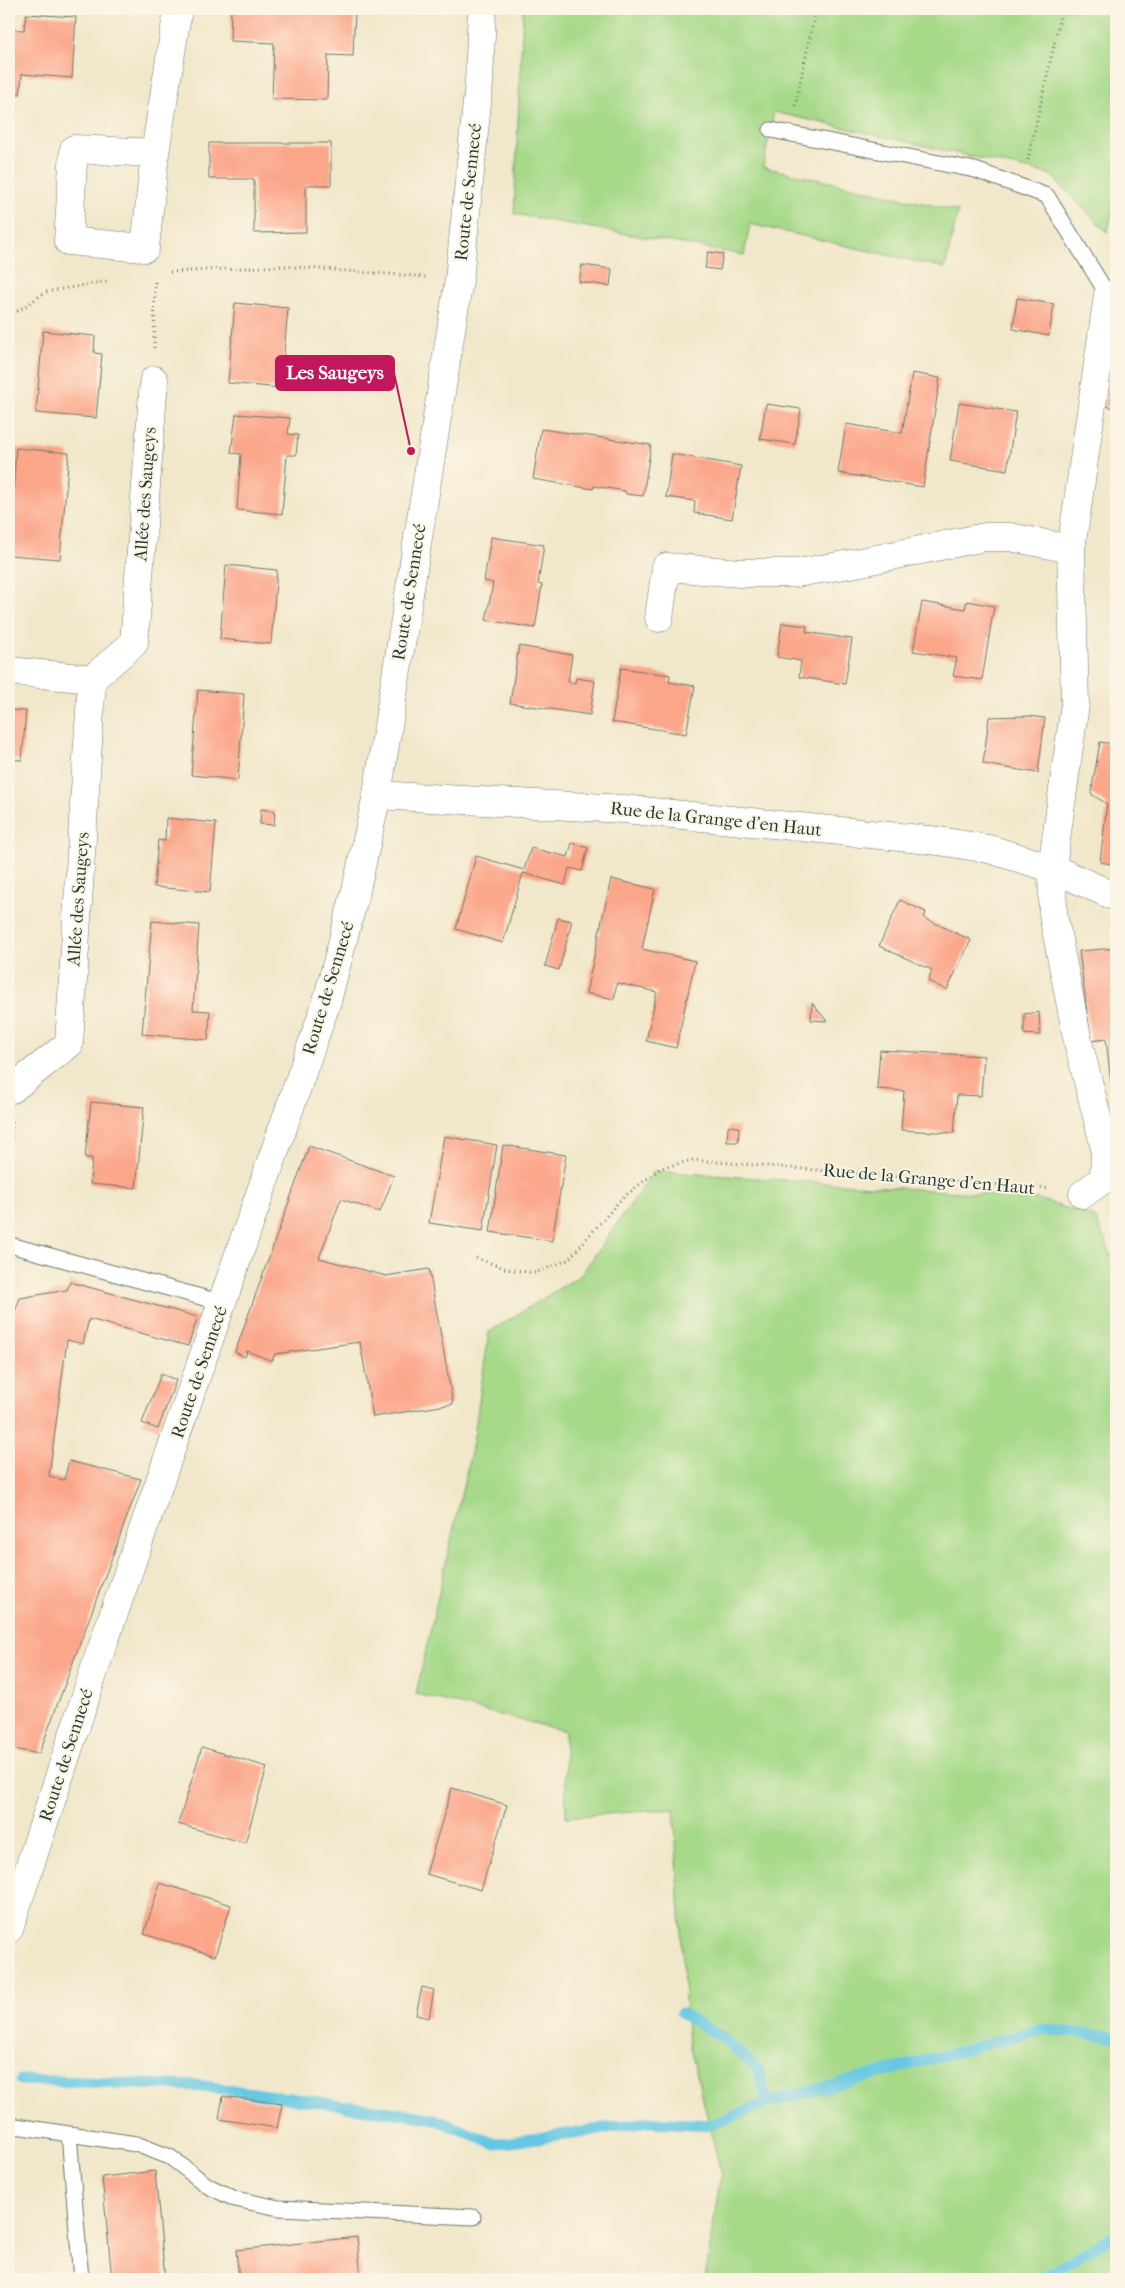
<svg xmlns="http://www.w3.org/2000/svg" width="1125" height="2288" font-family="'IM FELL French Canon',serif">
<rect width="100%" height="100%" fill="#fcf5e5"/>
<filter id="ink" filterUnits="userSpaceOnUse"><feTurbulence type="fractalNoise" baseFrequency=".02" numOctaves="2"/><feDisplacementMap in="SourceGraphic" scale="10" xChannelSelector="R" yChannelSelector="G"/><feConvolveMatrix kernelMatrix="1 2 1 2 8 2 1 2 1" color-interpolation-filters="sRGB"/></filter>
<filter id="wash" filterUnits="userSpaceOnUse"><feTurbulence type="fractalNoise" baseFrequency=".0096" numOctaves="4" result="noise"/><feDisplacementMap in="SourceGraphic" scale="20" xChannelSelector="R" yChannelSelector="G"/><feGaussianBlur stdDeviation="1.12" result="paint"/><feColorMatrix in="noise" values="0 0 0 0 0 0 0 0 0 0 0 0 0 0 0 0 0 1.4 0 .05"/><feComposite in="paint" operator="in"/></filter>
<g filter="url(#wash)">
<rect width="100%" height="100%" fill="#f1e7ca"/>
<!-- green -->
<path fill="#a6d988" stroke="#628b5e" d="M523,9H1116V201L1107,232L1049,174L774,112L763,167L958,211L945,268L750,224L744,255L514,214Z
M654,1171L1031,1197L1095,1217L1116,1266V2279H705L721,2173L687,2035L674,1809L566,1817L565,1731L416,1694L473,1443L489,1332L581,1275Z"/>
<g fill="none" stroke-linecap="round" stroke-linejoin="round">
<!-- stream -->
<path stroke="#65c7e3" stroke-width="11" d="M681,2013L723,2038L759,2070L767,2103
M21,2080L203,2086L432,2118L496,2144L649,2122L711,2125L767,2103L1042,2029L1116,2037
M1041,2279L1116,2234"/>
</g>
<g id="blocks">
<!-- building -->
<path fill="#fba589" d="M231,9H355L353,56L328,55L327,100L272,99L274,43L230,41Z
M26,14L76,17L72,78L22,74L20,94L9,93V29L24,30Z
M209,143H331V185H306V232L254,233V179H209Z
M708,252L723,254L720,270L705,268Z
M582,265L612,269L610,286L579,282Z
M1017,298L1054,304L1049,336L1013,329Z
M235,303L288,308L281,388L228,383Z
M43,331L95,336L94,353L102,354L96,418L36,413Z
M1115,339H1116V408L1104,406Z
M912,373L940,378L923,487L838,473L846,424L902,433Z
M959,403L1016,412L1007,470L950,461Z
M766,404L801,409L795,444L760,439Z
M236,414L290,418L288,434L298,435L296,455H287L282,514L237,510L241,454L231,453Z
M541,429L651,445L643,496L626,494L625,491L594,486L593,489L533,479Z
M16,448L69,453L60,559L9,555Z
M672,454L741,466L732,519L694,513L695,501L666,497Z
M491,537L544,545L538,584L542,585L535,628L486,620L493,583L484,581Z
M226,565L277,570L271,644L220,639Z
M967,601L994,606L982,680L953,676L957,658L913,651L922,602L965,609Z
M782,623L807,626L806,632L852,639L845,684L799,677L801,661L777,657Z
M519,646L572,655L568,682L575,683L576,678L595,681L590,715L510,703Z
M621,668L670,675L669,682L695,686L686,734L612,722Z
M198,690L244,694L238,780L191,775Z
M9,710L26,711L22,760L9,759Z
M1028,716L1045,718L1038,773L983,764L989,717Z
M1100,742L1116,744V865L1100,862L1107,804L1091,794Z
M261,809L275,811L274,825L260,824Z
M166,818L216,823L210,892L154,887L158,840L165,841Z
M572,843L588,848L582,871L569,868L565,885L523,873L503,943L456,929L476,856L524,870L531,848L568,857Z
M611,879L655,889L642,949L695,961L676,1048L646,1041L657,992L617,983L614,999L586,993Z
M900,900L926,912L924,918L971,940L947,990L928,981L932,970L879,946Z
M558,918L572,921L559,970L545,966Z
M152,921L199,925L193,1010L210,1011L208,1040L142,1034Z
M1116,948V1119H1115L1106,1039L1091,1041L1079,951Z
M812,1003L827,1021L811,1020Z
M1039,1012L1040,1035L1024,1034V1014Z
M880,1050L984,1056L981,1096L957,1095L954,1133L901,1130L904,1091L877,1089Z
M91,1102L144,1107L136,1188L90,1184L92,1158H85Z
M728,1126L739,1127L738,1142H727Z
M444,1136L497,1145L483,1231L429,1223Z
M503,1145L566,1155L552,1241L490,1232Z
M309,1146L394,1176L380,1212L341,1199L319,1258L386,1276L429,1269L453,1404L373,1417L360,1342L275,1354L272,1361L247,1351L245,1357L235,1352Z
M70,1282L198,1317L188,1346L89,1319L83,1344L67,1340L49,1476L64,1480L69,1461L141,1479L39,1754L9,1748V1322H11L20,1298L67,1290Z
M161,1374L176,1380L158,1429L142,1423Z
M202,1747L267,1767L245,1843L178,1824Z
M452,1788L507,1805L481,1890L426,1874Z
M160,1883L231,1905L215,1956L144,1934Z
M422,1987L434,1990L429,2018L416,2015Z
M223,2096L282,2104L277,2128L219,2119Z
M155,2171L165,2279H112L102,2177Z
M357,2237L361,2278L239,2279L236,2250Z"/>
</g>
</g>
<g filter="url(#ink)">
<use href="#blocks" fill-opacity="0" stroke="#687868" stroke-width="1"/>
<g fill="none" stroke-linecap="round" stroke-linejoin="round">
<defs>
<path id="lane" d="M771,130L975,170L1047,196L1108,295
M10,1245L223,1303
M9,2125L69,2134L81,2279
M69,2134L136,2144L170,2157L208,2186L235,2199L279,2208L473,2217"/>
<path id="street" d="M155,153L74,149L68,241L145,248L155,153L178,9
M659,618L666,567L740,573H797L856,563L985,537H1010L1071,549
M9,671L92,679L69,1044L12,1089L9,1088
M92,679L134,643L154,380
M377,795L623,809L939,841L989,849L1052,868L1116,897
M1083,1194L1104,1179L1105,1148L1078,1042L1053,914L1052,868L1075,704L1071,549L1108,295"/>
<path id="secondary" d="M9,1929L98,1659L327,1001L356,890L377,795L459,280L479,83L482,9"/>
</defs>
<!-- lane casing -->
<use href="#lane" stroke="#687868" stroke-width="17"/>
<!-- street casing -->
<use href="#street" stroke="#687868" stroke-width="29"/>
<!-- secondary casing -->
<use href="#secondary" stroke="#687868" stroke-width="29"/>
<!-- path -->
<path stroke="#687868" stroke-width="3" stroke-dasharray="1 4" stroke-linecap="butt" d="M795,106L816,9
M1028,160L1062,9
M170,272L282,266L426,277
M9,317L46,292L107,281
M154,348L155,279
M11,1218L12,1121
M476,1258L507,1269L535,1273L568,1260L622,1198L661,1168L693,1160L1050,1189"/>
<!-- lane -->
<use href="#lane" stroke="#fff" stroke-width="15"/>
<!-- street -->
<use href="#street" stroke="#fff" stroke-width="28"/>
<!-- secondary -->
<use href="#secondary" stroke="#fff" stroke-width="28"/>
</g>
</g>
<g text-anchor="middle" stroke-width="4" stroke-linejoin="round" paint-order="stroke">
<!-- street labels -->
<g font-size="18" fill="#1f3d34" stroke="#fcf5e5">
<text transform="translate(468 192) rotate(-84)" y="6">Route de Sennecé</text>
<text transform="translate(145 494) rotate(-86)" y="6">Allée des Saugeys</text>
<text transform="translate(409 592) rotate(-81)" y="6">Route de Sennecé</text>
<text transform="translate(716 819) rotate(6)" y="6">Rue de la Grange d'en Haut</text>
<text transform="translate(78 899) rotate(-86)" y="6">Allée des Saugeys</text>
<text transform="translate(328 988) rotate(-73)" y="6">Route de Sennecé</text>
<text transform="translate(929 1179) rotate(5)" y="6">Rue de la Grange d'en Haut</text>
<text transform="translate(199 1372) rotate(-71)" y="6">Route de Sennecé</text>
<text transform="translate(66 1755) rotate(-72)" y="6">Route de Sennecé</text>
</g>
</g>
<!-- callouts -->
<path fill="none" stroke="#c2185b" stroke-width="2" d="M411 451L394 373"/>
<circle fill="#c2185b" stroke="#fcf5e5" stroke-width="2" cx="411" cy="451" r="5"/>
<rect fill="#c2185b" stroke="#c2185b" stroke-width="2" x="276" y="356" width="118" height="34" rx="5"/>
<g font-size="19" text-anchor="middle" font-weight="bold" fill="#fff">
<text x="335" y="379">Les Saugeys</text>
</g>
<!-- margin -->
<rect width="1125" height="2288" fill="none" stroke="#fcf5e5" stroke-width="30"/>
</svg>
